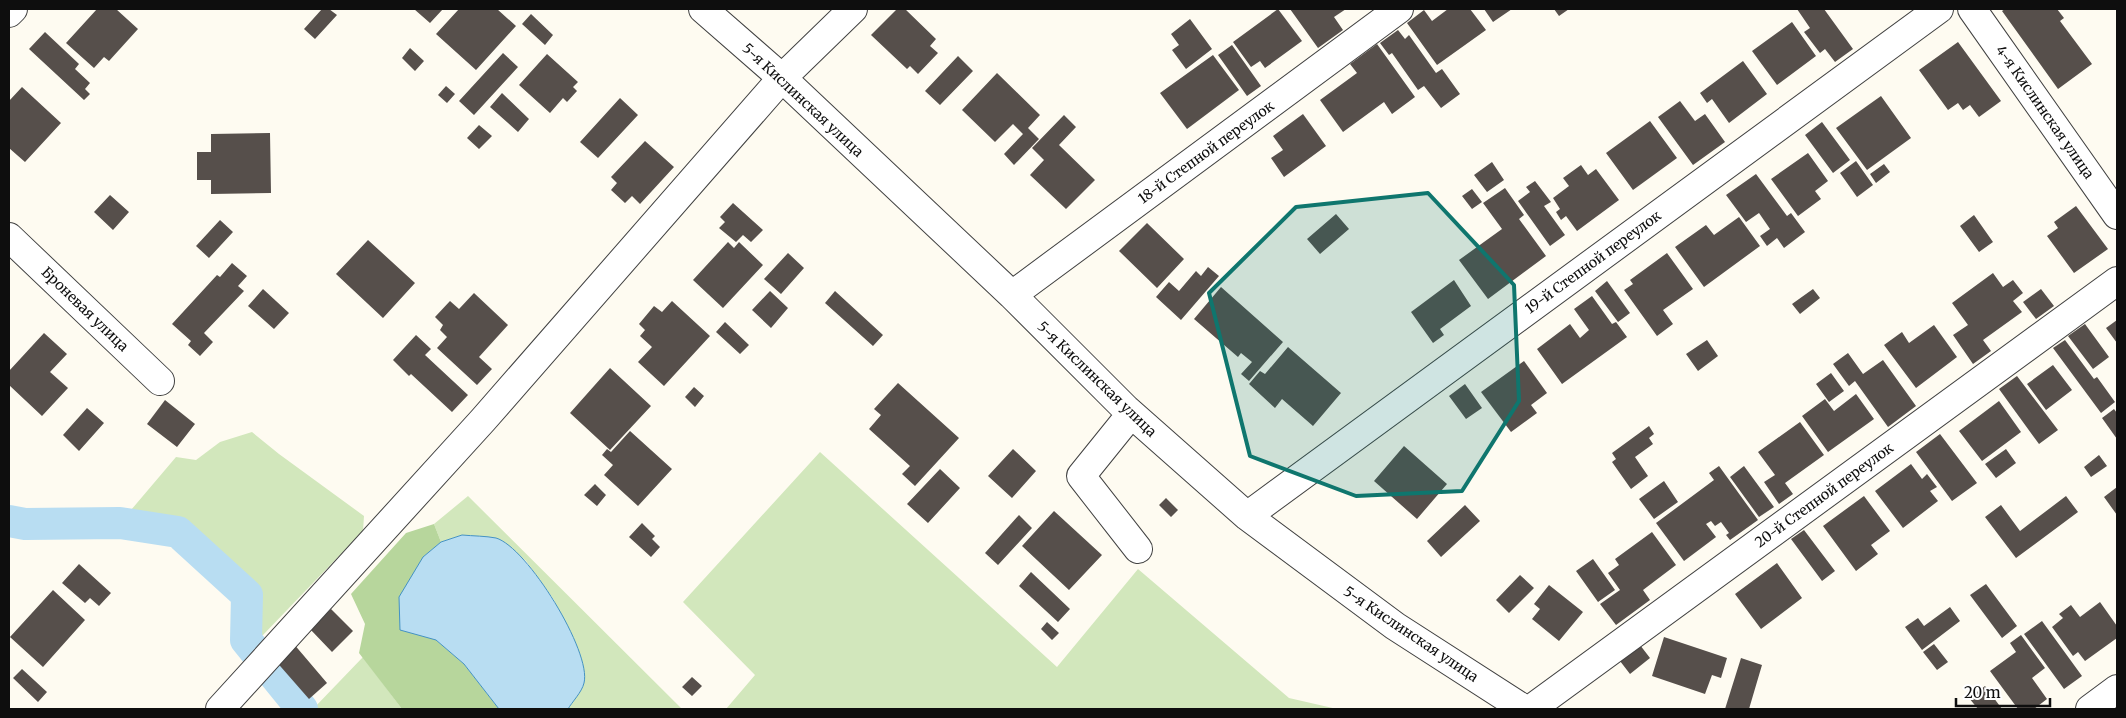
<svg xmlns="http://www.w3.org/2000/svg" width="2126" height="718" font-family="Merriweather,serif">
<rect width="100%" height="100%" fill="#fefbf1"/>
<!-- green -->
<path fill="#d2e7bc" d="M252,432L279,454L364,516L363,531L263,635L246,640L247,595L179,532L120,523L176,457L196,460L220,442Z
M820,452L1057,667L1138,569L1289,698L1337,709H726L755,675L683,602Z
M468,496L682,709H568L584,683L554,600L526,561L498,539L462,535L441,542L434,524Z
M363,657L402,709H313Z"/>
<!-- forest -->
<path fill="#b7d69c" d="M434,524L441,542L423,557L436,640L464,664L499,709H402L359,653L365,624L351,594L406,533Z"/>
<!-- water -->
<path fill="#b8ddf2" stroke="#4492c4" d="M462,535C473,536 486,536 496,538C527,547 592,652 584,683C582,692 572,702 568,709H499L464,664L436,640L400,630L399,597L423,557L441,542Z"/>
<g fill="none" stroke-linecap="round" stroke-linejoin="round">
<!-- canal -->
<path stroke="#b8ddf2" stroke-width="32" d="M9,521L25,524L120,523L178,532L247,595L246,640L302,709"/>
</g>
<!-- building -->
<path fill="#564f4b" d="M97,9H116L138,29L109,61L104,57L94,68L66,43Z
M322,9H329L337,15L315,39L304,29Z
M414,9H443L430,23Z
M459,9H497L516,26L476,70L436,34Z
M897,9H905L936,39L930,46L938,53L918,74L910,66L907,69L871,35Z
M1278,9L1302,41L1265,68L1260,61L1251,67L1233,42Z
M1290,9H1346L1334,17L1343,30L1318,48Z
M1448,9H1470L1486,30L1437,65L1407,23L1424,10L1432,21Z
M1484,9H1512L1493,22Z
M1554,9H1569L1559,16Z
M1797,9H1824L1853,49L1835,62L1825,49L1820,53L1804,32L1810,28Z
M2005,9H2057L2064,18L2060,21L2092,64L2058,89L2002,11Z
M531,14L553,35L545,45L522,24Z
M1190,19L1212,49L1186,69L1172,50L1179,45L1171,34Z
M1792,22L1816,56L1777,85L1752,51Z
M1398,30L1405,39L1409,35L1436,73L1442,69L1460,94L1441,108L1424,86L1418,90L1392,53L1389,55L1380,43Z
M45,32L79,64L75,69L90,83L85,89L90,94L84,100L29,49Z
M1958,42L2001,101L1979,117L1970,105L1963,110L1958,103L1948,110L1919,70Z
M1377,44L1415,97L1392,114L1384,102L1343,132L1320,100L1357,73L1350,64Z
M1232,45L1261,86L1247,96L1218,55Z
M410,48L424,61L415,71L402,58Z
M503,53L518,67L474,115L459,101Z
M547,54L578,82L573,87L577,91L567,102L563,98L550,113L519,85Z
M1213,55L1239,90L1187,129L1160,93Z
M958,56L973,71L940,105L925,91Z
M1743,61L1767,94L1729,123L1712,99L1707,103L1700,93Z
M997,73L1040,115L1028,128L1039,139L1014,165L1004,154L1023,134L1013,124L995,142L962,110Z
M446,86L455,94L447,103L438,95Z
M22,87L61,123L25,162L9,148V101Z
M502,93L529,119L518,132L490,107Z
M1881,96L1911,138L1867,170L1836,128Z
M620,98L638,115L598,158L580,142Z
M1680,101L1695,121L1705,114L1725,142L1693,165L1658,117Z
M1303,114L1326,146L1284,177L1271,158L1283,150L1273,136Z
M1064,115L1076,127L1059,145L1095,180L1066,209L1030,175L1044,160L1032,148Z
M1650,121L1677,158L1633,190L1606,153Z
M1822,122L1850,160L1833,173L1805,135Z
M479,125L492,136L479,149L467,138Z
M270,133L271,193L211,194V180H197V152H211V134Z
M645,141L674,167L640,204L632,196L625,203L611,190L617,183L611,177Z
M1808,153L1828,181L1815,191L1821,199L1798,216L1771,179Z
M1856,161L1873,185L1857,197L1840,173Z
M1492,162L1504,180L1487,192L1474,175Z
M1884,164L1890,172L1876,183L1870,174Z
M1581,165L1588,175L1596,169L1619,200L1577,231L1566,216L1561,220L1556,212L1560,209L1553,198L1569,186L1563,178Z
M1756,174L1787,216L1791,213L1805,232L1784,248L1777,238L1767,246L1760,236L1770,229L1759,213L1746,222L1726,195Z
M1535,181L1551,202L1544,206L1565,235L1550,246L1518,201L1530,192L1526,187Z
M1505,188L1524,215L1519,219L1546,256L1488,299L1459,260L1502,229L1483,203Z
M1472,189L1482,202L1472,209L1462,196Z
M110,195L129,212L113,230L94,212Z
M733,203L763,230L751,242L743,235L736,242L719,228L725,222L720,217Z
M2076,206L2108,249L2074,273L2047,236L2058,228L2054,222Z
M1336,214L1349,229L1320,254L1307,239Z
M1974,215L1993,242L1979,252L1960,226Z
M1739,217L1760,246L1704,287L1675,247L1706,225L1714,235Z
M220,220L233,232L209,258L196,246Z
M1147,223L1184,259L1157,288L1119,251Z
M368,240L415,283L383,318L336,274Z
M728,242L734,248L739,242L763,265L723,308L693,280Z
M788,253L804,268L781,294L764,279Z
M1667,253L1693,289L1663,310L1673,324L1657,336L1624,290L1633,284L1630,280Z
M232,263L247,276L238,286L244,291L204,333L213,342L200,356L188,345L191,341L172,324L217,275L220,277Z
M1208,267L1219,276L1181,320L1156,297L1169,282L1179,291L1196,271L1201,276Z
M1993,273L2003,287L2013,280L2023,293L2013,301L2022,312L1983,340L1991,351L1973,364L1953,335L1968,325L1952,303Z
M1454,280L1471,306L1440,329L1444,335L1433,343L1411,312Z
M1607,281L1630,313L1618,322L1595,291Z
M1221,287L1283,342L1249,381L1241,374L1252,362L1241,353L1238,357L1194,319Z
M263,289L289,313L274,329L248,306Z
M1813,289L1820,298L1800,314L1792,304Z
M2041,289L2054,306L2036,319L2023,302Z
M770,291L788,308L771,328L752,310Z
M835,291L883,335L873,346L825,303Z
M474,293L508,325L479,357L492,369L477,385L437,348L447,337L440,330L443,325L435,317L450,301L459,309Z
M1592,296L1612,324L1616,322L1627,337L1562,384L1537,349L1570,324L1580,338L1589,330L1574,309Z
M672,301L710,336L664,386L638,362L652,347L640,336L645,330L639,324L654,306L662,312Z
M2117,320V343L2106,328Z
M725,322L749,345L740,354L716,332Z
M2085,324L2109,357L2093,369L2068,336Z
M1934,325L1957,357L1916,388L1884,345L1902,332L1909,343Z
M44,333L67,354L50,372L68,388L42,416L9,385V371Z
M416,335L431,349L425,355L468,395L452,412L411,374L409,376L393,360Z
M1707,340L1718,356L1698,371L1686,354Z
M2065,340L2094,379L2097,377L2115,402L2101,413L2053,348Z
M1288,347L1341,393L1313,426L1282,399L1275,408L1249,384L1260,371L1265,374Z
M1848,353L1863,374L1883,360L1916,406L1888,427L1855,381L1849,386L1833,364Z
M1524,361L1547,393L1531,405L1537,413L1511,432L1481,392Z
M2053,365L2072,390L2046,410L2027,384Z
M610,368L651,406L610,450L570,413Z
M1831,373L1844,391L1829,402L1816,384Z
M2017,376L2058,430L2039,444L1999,389Z
M898,383L959,438L915,486L902,474L910,466L869,429L881,415L874,409Z
M1465,384L1482,408L1466,419L1449,396Z
M694,387L704,396L695,407L685,397Z
M1856,394L1874,419L1828,452L1802,416L1825,399L1834,411Z
M165,400L195,424L177,447L147,424Z
M1999,401L2021,432L1982,461L1959,431Z
M87,408L104,423L79,451L63,435Z
M2114,409L2117,413V439L2102,418Z
M1800,422L1824,455L1785,483L1793,494L1779,504L1764,482L1775,475L1758,452Z
M1649,426L1654,434L1649,438L1653,444L1635,457L1648,476L1631,489L1612,462L1616,459L1612,453Z
M630,431L672,469L638,506L604,475L613,465L602,455L607,449L611,452Z
M1940,434L1977,483L1952,501L1916,452Z
M1404,446L1447,484L1417,519L1374,481Z
M1013,449L1036,471L1012,498L988,476Z
M2006,449L2016,463L1996,478L1985,464Z
M2099,455L2107,466L2091,477L2084,467Z
M1911,464L1922,479L1927,474L1937,487L1930,491L1938,501L1903,528L1875,491Z
M1719,466L1758,520L1730,540L1726,535L1729,533L1721,522L1715,526L1711,521L1706,524L1716,537L1684,561L1656,523L1714,480L1709,473Z
M1744,466L1774,507L1759,517L1730,477Z
M940,469L960,488L928,523L907,504Z
M1664,481L1678,502L1654,519L1639,499Z
M595,484L606,495L597,506L584,495Z
M2117,487V515L2104,497Z
M1864,496L1890,531L1871,545L1878,554L1856,571L1823,526Z
M2066,496L2078,512L2016,558L1985,517L2001,505L2020,531Z
M1166,498L1178,510L1171,517L1159,505Z
M1465,505L1480,521L1441,557L1427,541Z
M1054,511L1102,555L1069,590L1022,546Z
M1019,515L1032,528L998,565L985,553Z
M642,523L655,536L652,539L660,547L651,557L629,537Z
M1804,530L1835,571L1822,581L1791,539Z
M1652,532L1676,565L1643,590L1650,600L1616,625L1600,604L1620,590L1608,573L1619,565L1615,559Z
M1593,559L1615,590L1598,602L1576,571Z
M1777,563L1802,598L1761,629L1735,594Z
M79,564L111,593L99,606L90,598L85,603L62,583Z
M1031,572L1070,609L1058,622L1019,586Z
M1520,575L1534,588L1509,613L1496,600Z
M1986,584L2017,626L2002,638L1970,595Z
M1549,585L1583,612L1559,641L1532,619L1540,609L1534,604Z
M53,590L85,620L43,667L10,637Z
M2100,602L2117,626V638L2085,661L2078,652L2073,656L2052,627L2063,618L2059,614L2071,605L2080,617Z
M1950,607L1960,621L1922,650L1905,627L1918,618L1924,626Z
M331,609L353,631L332,652L310,629Z
M2042,621L2082,676L2064,689L2024,634Z
M1047,622L1059,633L1052,640L1041,629Z
M2021,635L2045,668L2032,678L2047,699L2034,709H2018L1990,671L2016,652L2010,643Z
M1664,637L1727,658L1721,678L1712,675L1705,694L1652,676Z
M293,643L327,683L309,699L274,659Z
M1934,644L1948,662L1937,670L1923,652Z
M1640,645L1650,658L1630,674L1620,661Z
M1741,658L1762,665L1749,709H1725Z
M22,669L47,692L38,702L13,678Z
M692,677L702,686L692,696L682,687Z
M1985,686L2002,709H1978L1969,698Z"/>
<g fill="none" stroke-linecap="round" stroke-linejoin="round">
<defs>
<path id="minor" d="M703,9L782,78L1012,295L1126,409L1247,516L1395,626L1524,709
M1972,9L2117,215
M9,13L13,9
M9,237L160,381
M1012,295L1399,9
M1131,414L1081,476L1138,549
M1247,516L1939,9
M220,709L483,420L782,78L853,9
M1531,709L2117,281
M2090,709L2117,689"/>
</defs>
<!-- minor casing -->
<use href="#minor" stroke="#414141" stroke-width="30"/>
<!-- minor -->
<use href="#minor" stroke="#fff" stroke-width="28"/>
</g>
<!-- marked area -->
<path fill="#0f766e" fill-opacity="0.2" stroke="#0f766e" stroke-width="4" stroke-linejoin="round" d="M1428,193L1514,285L1519,401L1462,491L1356,496L1250,456L1209,293L1296,207Z"/>
<g text-anchor="middle" stroke-width="5" stroke-linejoin="round" paint-order="stroke">
<!-- street labels -->
<g font-size="14" fill="#0e0e0e" stroke="#fff">
<text transform="translate(803 100) rotate(43)" y="5">5-я Кислинская улица</text>
<text transform="translate(2045 112) rotate(55)" y="5">4-я Кислинская улица</text>
<text transform="translate(1206 152) rotate(-36)" y="5">18-й Степной переулок</text>
<text transform="translate(1593 262) rotate(-36)" y="5">19-й Степной переулок</text>
<text transform="translate(85 309) rotate(44)" y="5">Броневая улица</text>
<text transform="translate(1097 379) rotate(44)" y="5">5-я Кислинская улица</text>
<text transform="translate(1824 495) rotate(-36)" y="5">20-й Степной переулок</text>
<text transform="translate(1411 634) rotate(34)" y="5">5-я Кислинская улица</text>
</g>
</g>
<!-- border -->
<rect width="2126" height="718" fill="none" stroke="#0e0e0e" stroke-width="20"/>
<!-- scale -->
<path d="M1956 698v8h94v-8" fill="none" stroke="#0e0e0e" stroke-width="2.5"/>
<text x="1964" y="698" font-size="15" fill="#0e0e0e" stroke="#ffffff" stroke-width="4" paint-order="stroke">20 m</text>
</svg>
